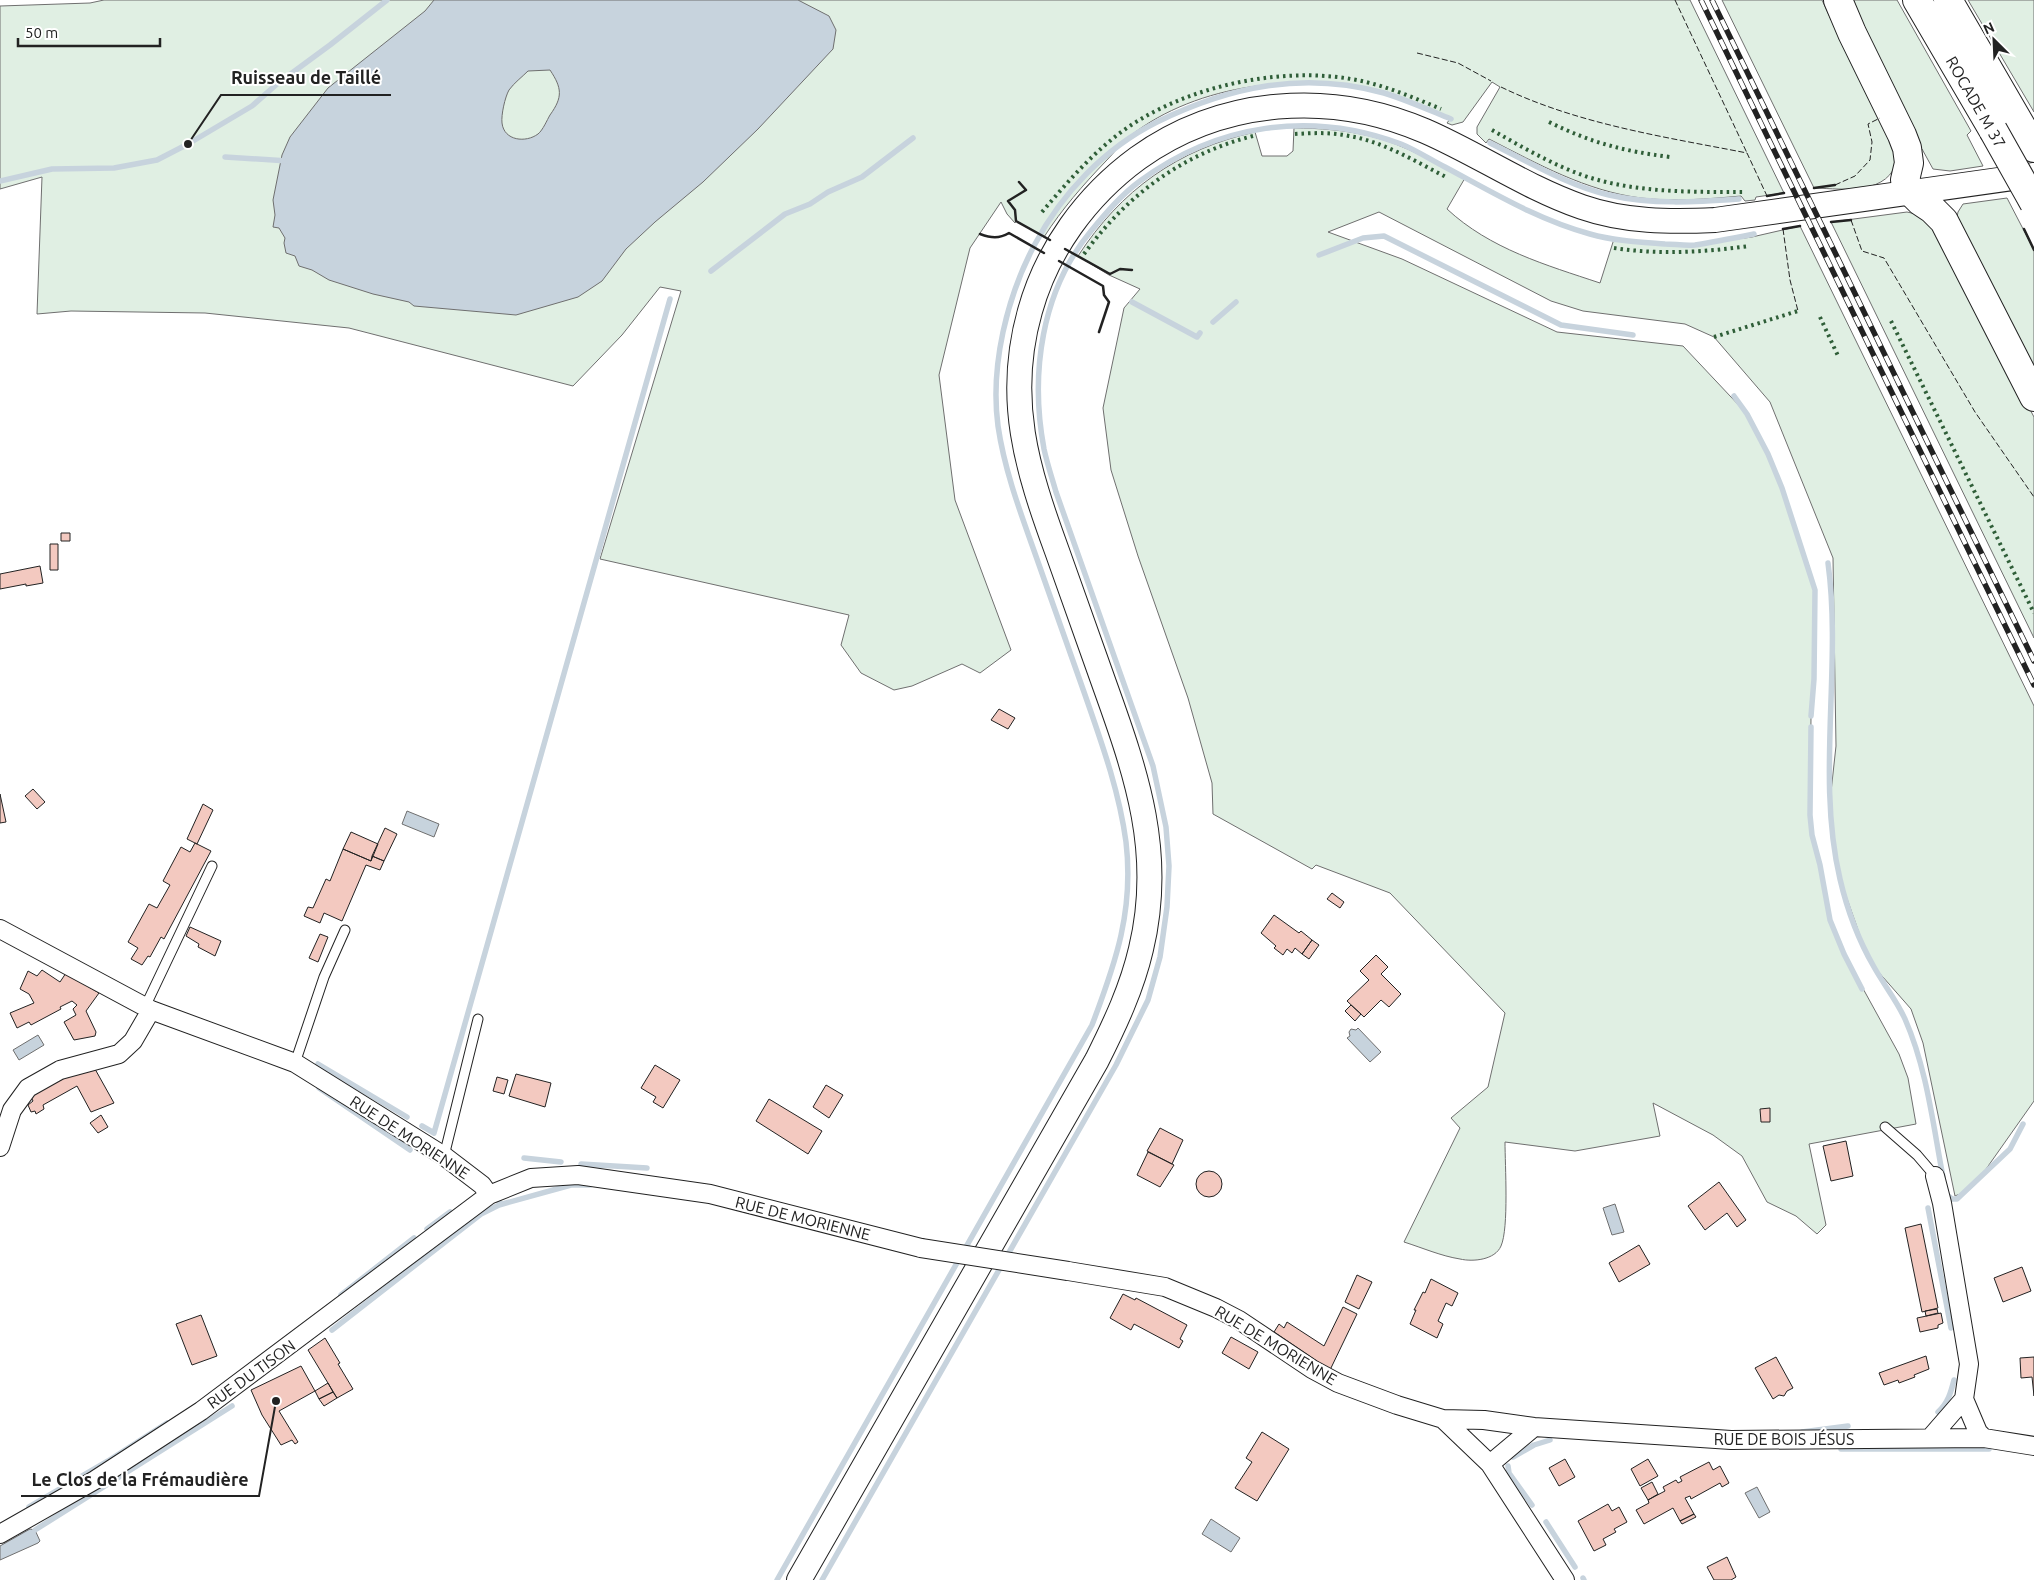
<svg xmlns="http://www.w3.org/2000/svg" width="2034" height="1580" font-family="Ubuntu,sans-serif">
<rect width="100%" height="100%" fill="#fff"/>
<!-- green -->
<path fill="#e0efe3" stroke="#6f6f6f" d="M104,0H1690L1784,193L1756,197L1755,200L1745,201L1741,196C1708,199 1674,202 1641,198C1586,191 1538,164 1489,139L1486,143L1477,134V127L1500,87L1492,82L1463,122L1452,125L1447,123L1450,119C1428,110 1406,99 1383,93C1301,72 1198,83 1130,136C1121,143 1114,153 1106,161C1083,185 1062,209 1044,237L1016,221L1015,223L1007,214L1001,202L970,248L939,375L955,500L1011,650L980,673L962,664L912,686L894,690L861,673L841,645L849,615L600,559L681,291L660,287L622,335L573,386L349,328L205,313L71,311L37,314L42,177L0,189V6L90,3Z
M1722,0H1822L1851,63L1894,145V157L1898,158C1889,196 1845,189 1814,188Z
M1843,0H1897L1971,131L1967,135L1983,166L1950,171L1933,169L1922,149L1917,150Z
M1968,0H2034V112Z
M1294,128C1319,128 1345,130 1370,136C1404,144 1435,163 1465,178L1447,209C1490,249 1546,265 1600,283L1614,239L1692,245L1752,237L1800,226L2034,706V1101L1979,1179L1962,1193L1955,1196L1923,1043L1911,1009L1875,968L1863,944L1840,879L1833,833L1831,792L1836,746L1833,558L1770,402L1714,337L1685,324L1583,311L1551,301L1379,212L1328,232L1402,259L1557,332L1683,346L1747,414L1768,454L1809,566L1815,590L1816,612L1814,679L1811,716L1810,815L1812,835L1820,865L1830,920L1844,954L1899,1054L1908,1078L1916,1124L1809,1144L1826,1225L1817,1234L1796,1216L1767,1202L1742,1156L1713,1135L1653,1103L1660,1136L1575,1151L1505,1142C1505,1165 1509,1228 1501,1246C1495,1260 1473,1262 1460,1259C1441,1256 1423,1248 1404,1242L1460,1128L1451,1118L1488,1087L1505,1013L1390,893L1316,865L1312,869L1213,814L1212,783L1188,698L1138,556L1111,470L1103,408L1124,308L1140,289L1109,275L1078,256C1121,190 1178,149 1255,132L1262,156H1287L1293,151Z
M2007,198L2034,250V383L1957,217L1958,212L1963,204Z
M1907,212L1916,214L1929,221L2034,417V638L1831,222Z"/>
<!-- water -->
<path fill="#c7d3dd" stroke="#6f6f6f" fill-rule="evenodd" d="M434,0H798L829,16L836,30L833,49L758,129L703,182L655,222L626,249L602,281L578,297L516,315L414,306L409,302L373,294L329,280L312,270L299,266L295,256L286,253L284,243L285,238L279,228L273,227L275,215L273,200L282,155L290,137L328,88L425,11ZM550,70C562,88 563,97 550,115C547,120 543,130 538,134C526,143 504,141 502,123C501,115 505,97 509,90C514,83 522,77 528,71Z
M407,811L439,824L434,837L402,824Z
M1358,1028L1381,1052L1370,1062L1347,1038L1350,1036L1349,1032L1351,1029L1356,1030Z
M38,1035L44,1045L19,1060L13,1050Z
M1615,1204L1624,1232L1612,1235L1603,1208Z
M1757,1487L1770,1512L1759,1518L1745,1493Z
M1211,1519L1240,1538L1231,1552L1202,1534Z
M30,1529L35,1530L40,1541L38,1543L0,1560V1546Z"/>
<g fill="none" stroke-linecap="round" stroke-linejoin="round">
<!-- stream -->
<path stroke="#c7d3dd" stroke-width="5.5" d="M1490,143C1529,162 1567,185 1609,195C1652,205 1696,202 1739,199
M225,157L288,161
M0,181L52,169L114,168L157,160L188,144L252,106L277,84L330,45L387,0
M1319,255L1363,238L1384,236L1561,325L1633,335
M711,271L785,214L810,204L828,192L862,177L913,138
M1132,302L1197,337L1200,333
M1213,322L1236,302
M1734,396L1747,414L1768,454L1782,488L1815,590L1814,679L1811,716
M1828,563C1842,666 1816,778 1840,879C1847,909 1859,941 1874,967C1884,985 1897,1001 1905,1019C1927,1069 1933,1125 1943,1177
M1811,727L1810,815L1812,835L1820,865L1830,920L1844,954L1862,989
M318,1064L407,1117
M319,1088L410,1150
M422,1126L434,1133L670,299
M524,1158L561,1162
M581,1164L647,1168
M1946,1191L1947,1195L1952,1199H1957L2010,1149L2023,1124
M499,1205L571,1185H590
M1928,1208L1951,1328
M427,1229L450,1212
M341,1295L414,1238
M332,1330L481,1214L499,1205V1202
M1938,1412C1948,1403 1951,1392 1954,1380
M1802,1432L1848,1426
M1841,1449H1989
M1513,1457L1534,1445L1550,1440
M1508,1466L1509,1473L1532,1505
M29,1507L108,1461L167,1423
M1546,1522L1575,1567
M35,1530L232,1406
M1583,1578L1584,1580
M777,1580L1092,1025C1116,962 1134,910 1126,842C1119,790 1101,741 1084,692C1067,643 1049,594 1032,545C1018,506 1004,467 998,426C990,366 1007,296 1035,244C1062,193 1105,148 1157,122C1230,86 1304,71 1384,93C1407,100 1429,110 1451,119
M822,1580L1116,1065L1148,1000L1160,957L1167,907L1169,866L1166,827L1153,766L1056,492C1052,478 1047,463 1044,449C1030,374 1041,291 1091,231C1106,213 1121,195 1140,181C1217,124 1311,110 1401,144C1416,150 1431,160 1445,167C1492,192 1538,220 1590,234C1615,241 1639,242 1665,244C1674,244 1685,246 1695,245C1714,242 1734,238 1754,234"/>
</g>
<!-- building -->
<path fill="#f3c9c0" stroke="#222" d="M61,533H70V541H61Z
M50,544H58V570H50Z
M40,566L43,583L26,586V584L0,589V574Z
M999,709L1015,718L1008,729L991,720Z
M33,789L45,802L37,809L25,796Z
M0,794L6,822L0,823Z
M203,804L213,810L197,844L187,839Z
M385,828L397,834L384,861L372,856Z
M351,832L378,844L371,861L343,849Z
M195,843L211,851L164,939L161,937L150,957L148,956L142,965L131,959L138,948L128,942L149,904L157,908L170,885L163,881L181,847L190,852Z
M343,849L371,861L372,856L384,861L380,870L366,865L342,921L324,913L320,923L304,916L308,907L313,908L326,879L330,881Z
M1332,893L1344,902L1340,908L1327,899Z
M1274,915L1299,933L1301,931L1312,940L1302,954L1295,948L1292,953L1287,949L1283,955L1274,948L1276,946L1261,933Z
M190,927L221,941L215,956L198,947L199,944L186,936Z
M320,934L328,937L318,962L309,958Z
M1312,940L1319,945L1309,959L1302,954Z
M1376,955L1388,967L1381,974L1401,994L1389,1007L1381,1000L1364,1017L1347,1001L1369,980L1360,971Z
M42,970L60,982L66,973L99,993L86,1011L96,1032L95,1036L74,1040L64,1022L76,1015L73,1009L77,1005L72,1001L60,1007L61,1009L31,1025L29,1022L17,1028L10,1013L34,1003L29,994L20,989L28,971L37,976Z
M1351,1005L1361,1014L1355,1021L1345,1011Z
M655,1065L680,1080L663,1108L653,1102L656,1097L641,1088Z
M95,1069L114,1103L91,1112L77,1086L43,1105L44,1109L36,1114L35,1111L31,1112L28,1105L33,1101L30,1095L73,1074Z
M516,1074L551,1083L545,1107L509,1096Z
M497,1077L508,1080L504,1094L493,1091Z
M826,1085L843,1095L829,1118L813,1107Z
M769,1099L822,1131L808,1154L756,1121Z
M1770,1108V1122H1761L1760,1109Z
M101,1115L108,1127L98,1133L90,1123Z
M1160,1128L1183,1140L1172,1164L1147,1151Z
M1846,1141L1853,1176L1831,1181L1823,1146Z
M1148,1152L1174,1165L1160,1187L1137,1175Z
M1196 1184a13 13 0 1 1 26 0a13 13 0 1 1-26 0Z
M1719,1182L1746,1220L1737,1227L1727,1213L1705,1230L1688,1206Z
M1921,1224L1938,1308L1922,1312L1905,1228Z
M1639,1245L1650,1264L1619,1282L1609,1263Z
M2022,1267L2031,1291L2003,1302L1994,1278Z
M1357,1275L1372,1282L1359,1309L1345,1302Z
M1431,1279L1458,1293L1452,1306L1446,1303L1438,1321L1443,1324L1437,1338L1410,1324L1416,1310H1414L1423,1292L1425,1293Z
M1123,1294L1135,1300L1136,1298L1187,1325L1180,1339L1183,1341L1179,1348L1134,1324L1131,1330L1110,1318Z
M1343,1307L1357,1314L1330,1370L1274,1332L1279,1324L1284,1328L1287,1322L1324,1346Z
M1937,1309L1938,1313L1926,1316L1925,1311Z
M1941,1313L1943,1323L1938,1325V1328L1920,1332L1917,1318Z
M201,1315L217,1356L192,1365L176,1324Z
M1231,1337L1258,1352L1249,1369L1222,1353Z
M325,1338L340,1363L338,1364L353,1389L337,1398L308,1350Z
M1926,1356L1929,1369L1914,1375L1915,1377L1899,1383L1898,1380L1884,1385L1879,1373Z
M1776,1357L1793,1388L1787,1391L1784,1396L1779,1395L1773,1399L1755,1368Z
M2034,1357V1396L2032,1377L2021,1378L2020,1358Z
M301,1366L315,1391L279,1411L298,1442L295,1444L292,1440L281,1445L262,1415L251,1390Z
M328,1383L333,1392L319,1399L315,1391Z
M333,1392L337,1398L324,1406L319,1399Z
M1262,1432L1289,1449L1257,1501L1235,1488L1252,1462L1246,1458Z
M1565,1459L1575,1477L1559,1486L1549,1468Z
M1648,1459L1658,1476L1640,1486L1631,1469Z
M1709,1462L1713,1470L1720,1466L1729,1483L1722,1487L1720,1483L1691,1499L1690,1496L1685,1498L1694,1514L1680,1521L1673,1508L1644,1524L1636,1510L1649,1503L1648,1500L1665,1491L1663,1487L1676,1480L1678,1483L1682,1481L1680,1477Z
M1652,1482L1658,1494L1648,1500L1641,1488Z
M1608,1504L1612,1511L1619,1507L1627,1522L1614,1529L1616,1532L1603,1539L1606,1545L1594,1551L1578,1521Z
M1694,1514L1696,1517L1682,1524L1680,1521Z
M1727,1557L1736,1577L1731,1580H1714L1707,1567Z"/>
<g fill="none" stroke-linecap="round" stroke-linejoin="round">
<defs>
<path id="lane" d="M145,1007L212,866
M295,1063L324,977L345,930
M1885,1127L1917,1155L1935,1176
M444,1156L478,1019"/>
<path id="street" d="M0,929L151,1010L295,1063L444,1156L482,1185L489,1195
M0,1147L12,1110L28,1088L60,1070L119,1054L133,1041L151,1010
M1935,1176L1942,1203L1969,1364L1964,1399L1978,1432L1984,1438
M1068,1271L1165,1287L1216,1308L1239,1320L1312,1369L1338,1383L1397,1405L1443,1419L1490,1464L1565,1580
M1443,1419L1484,1420L1534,1427L1731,1440L1984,1438L2034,1446
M1930,1438L1964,1399
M1490,1464L1534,1427
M0,1534L95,1480L201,1411L489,1195L531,1178L578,1175L710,1194L921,1248"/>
<path id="secondary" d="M799,1580L1097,1060C1115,1024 1132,988 1141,949C1164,854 1137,775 1105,686C1089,641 1073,596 1057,551C1027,469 1005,399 1030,311C1047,250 1086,196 1138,158C1222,98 1330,90 1425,131C1478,154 1527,188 1582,207C1625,222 1670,222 1715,220L2034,175"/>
<path id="highway" d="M1838,0L1852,33L1902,135L1907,148L1909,163L1905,180L1911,192L1920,201L1932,209L1944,221L2034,397
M1917,0L1993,130
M1948,0L2034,148"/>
</defs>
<!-- lane casing -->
<use href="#lane" stroke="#222" stroke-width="11"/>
<!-- street casing -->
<use href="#street" stroke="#222" stroke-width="20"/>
<!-- secondary casing -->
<use href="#secondary" stroke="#222" stroke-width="26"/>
<!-- highway casing -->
<use href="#highway" stroke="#222" stroke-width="30"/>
<!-- lane -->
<use href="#lane" stroke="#fff" stroke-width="9"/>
<!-- street -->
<use href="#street" stroke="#fff" stroke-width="18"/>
<!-- secondary -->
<use href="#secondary" stroke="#fff" stroke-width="24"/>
<!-- highway -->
<use href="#highway" stroke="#fff" stroke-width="28"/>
<defs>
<path id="rail" d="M1701,0L2034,685
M1712,0L2034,661"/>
</defs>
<!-- rail casing -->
<use href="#rail" stroke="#222" stroke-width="5.5"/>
<!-- rail -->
<use href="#rail" stroke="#fff" stroke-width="4" stroke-dasharray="11" stroke-linecap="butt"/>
<defs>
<path id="street-bridge" d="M921,1248L1068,1271"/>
<path id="highway-bridge" d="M1993,130L2034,203"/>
</defs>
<!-- street-bridge casing -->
<use href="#street-bridge" stroke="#222" stroke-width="20" stroke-linecap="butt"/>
<!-- highway-bridge casing -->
<use href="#highway-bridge" stroke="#222" stroke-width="30" stroke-linecap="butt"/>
<!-- street-bridge -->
<use href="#street-bridge" stroke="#fff" stroke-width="18"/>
<!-- highway-bridge -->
<use href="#highway-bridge" stroke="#fff" stroke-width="28"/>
<!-- hedge -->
<path stroke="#2f5e38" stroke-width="4" stroke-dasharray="2.5 4" stroke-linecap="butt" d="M1549,122C1592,143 1623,151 1670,157
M1492,130C1522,147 1553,165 1585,176C1636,193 1692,192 1745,192
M1295,134C1313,133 1331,132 1349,136C1385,142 1416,162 1448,178
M1042,212C1065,185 1088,158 1116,136C1177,88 1276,66 1351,79C1382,84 1412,97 1441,109
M1614,248C1660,255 1704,252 1750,246
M1084,254C1127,195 1182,154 1253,136
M1820,317L1839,358
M1891,321L2034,613
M1714,337L1798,311"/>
<!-- fence -->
<path stroke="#222" stroke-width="1" stroke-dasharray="6 2.5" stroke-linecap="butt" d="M1675,0L1747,153
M1417,53L1458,63L1491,81
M1501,87C1577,124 1665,137 1747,153L1767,196
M1835,185L1855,176L1870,160L1872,142L1868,124L1880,118
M1851,220L1862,251L1884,258L1975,412L2034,497
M1783,229L1790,280L1798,311"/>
<!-- wall -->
<path stroke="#222" stroke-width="2.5" d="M1019,182L1026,190L1008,201L1015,210L1016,221L1050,240
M1814,188L1835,185
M1767,196L1784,193
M1831,222L1851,220
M1783,229L1800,226
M2024,229L2034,250
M980,234C991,238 999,239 1009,233L1044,253
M1065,249L1110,274L1120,269L1132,270
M1059,261L1103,286L1104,295L1109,302L1099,332"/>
</g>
<g text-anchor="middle" stroke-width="4" stroke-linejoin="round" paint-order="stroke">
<!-- street labels -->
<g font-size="16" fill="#222" stroke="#fff">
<text transform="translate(1976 102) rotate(60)" y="6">ROCADE M 37</text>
<text transform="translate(410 1137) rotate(33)" y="6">RUE DE MORIENNE</text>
<text transform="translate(803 1218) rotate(14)" y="6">RUE DE MORIENNE</text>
<text transform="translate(1276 1345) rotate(31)" y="6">RUE DE MORIENNE</text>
<text transform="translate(251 1374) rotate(-36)" y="6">RUE DU TISON</text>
<text x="1784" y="1445">RUE DE BOIS JÉSUS</text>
</g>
</g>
<!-- callouts -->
<path fill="none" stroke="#222" stroke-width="2" d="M188 144L221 95H391M276 1401L259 1496H21"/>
<g fill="#222" stroke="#fff" stroke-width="2">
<circle cx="188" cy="144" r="5"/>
<circle cx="276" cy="1401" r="5"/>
</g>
<g font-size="18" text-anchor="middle" font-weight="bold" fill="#222" stroke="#fff" stroke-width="4" stroke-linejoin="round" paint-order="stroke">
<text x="306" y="84">Ruisseau de Taillé</text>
<text x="140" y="1486">Le Clos de la Frémaudière</text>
</g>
<!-- north arrow -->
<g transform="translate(1994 40) rotate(336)" stroke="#ffffff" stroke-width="4" paint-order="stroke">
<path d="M0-4L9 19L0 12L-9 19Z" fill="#222222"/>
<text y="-8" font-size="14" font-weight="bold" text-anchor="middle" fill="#222222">N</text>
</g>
<!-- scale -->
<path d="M18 38v8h142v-8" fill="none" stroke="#222222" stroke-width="2.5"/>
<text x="25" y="38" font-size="15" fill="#222222" stroke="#ffffff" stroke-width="4" paint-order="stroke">50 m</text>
</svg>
